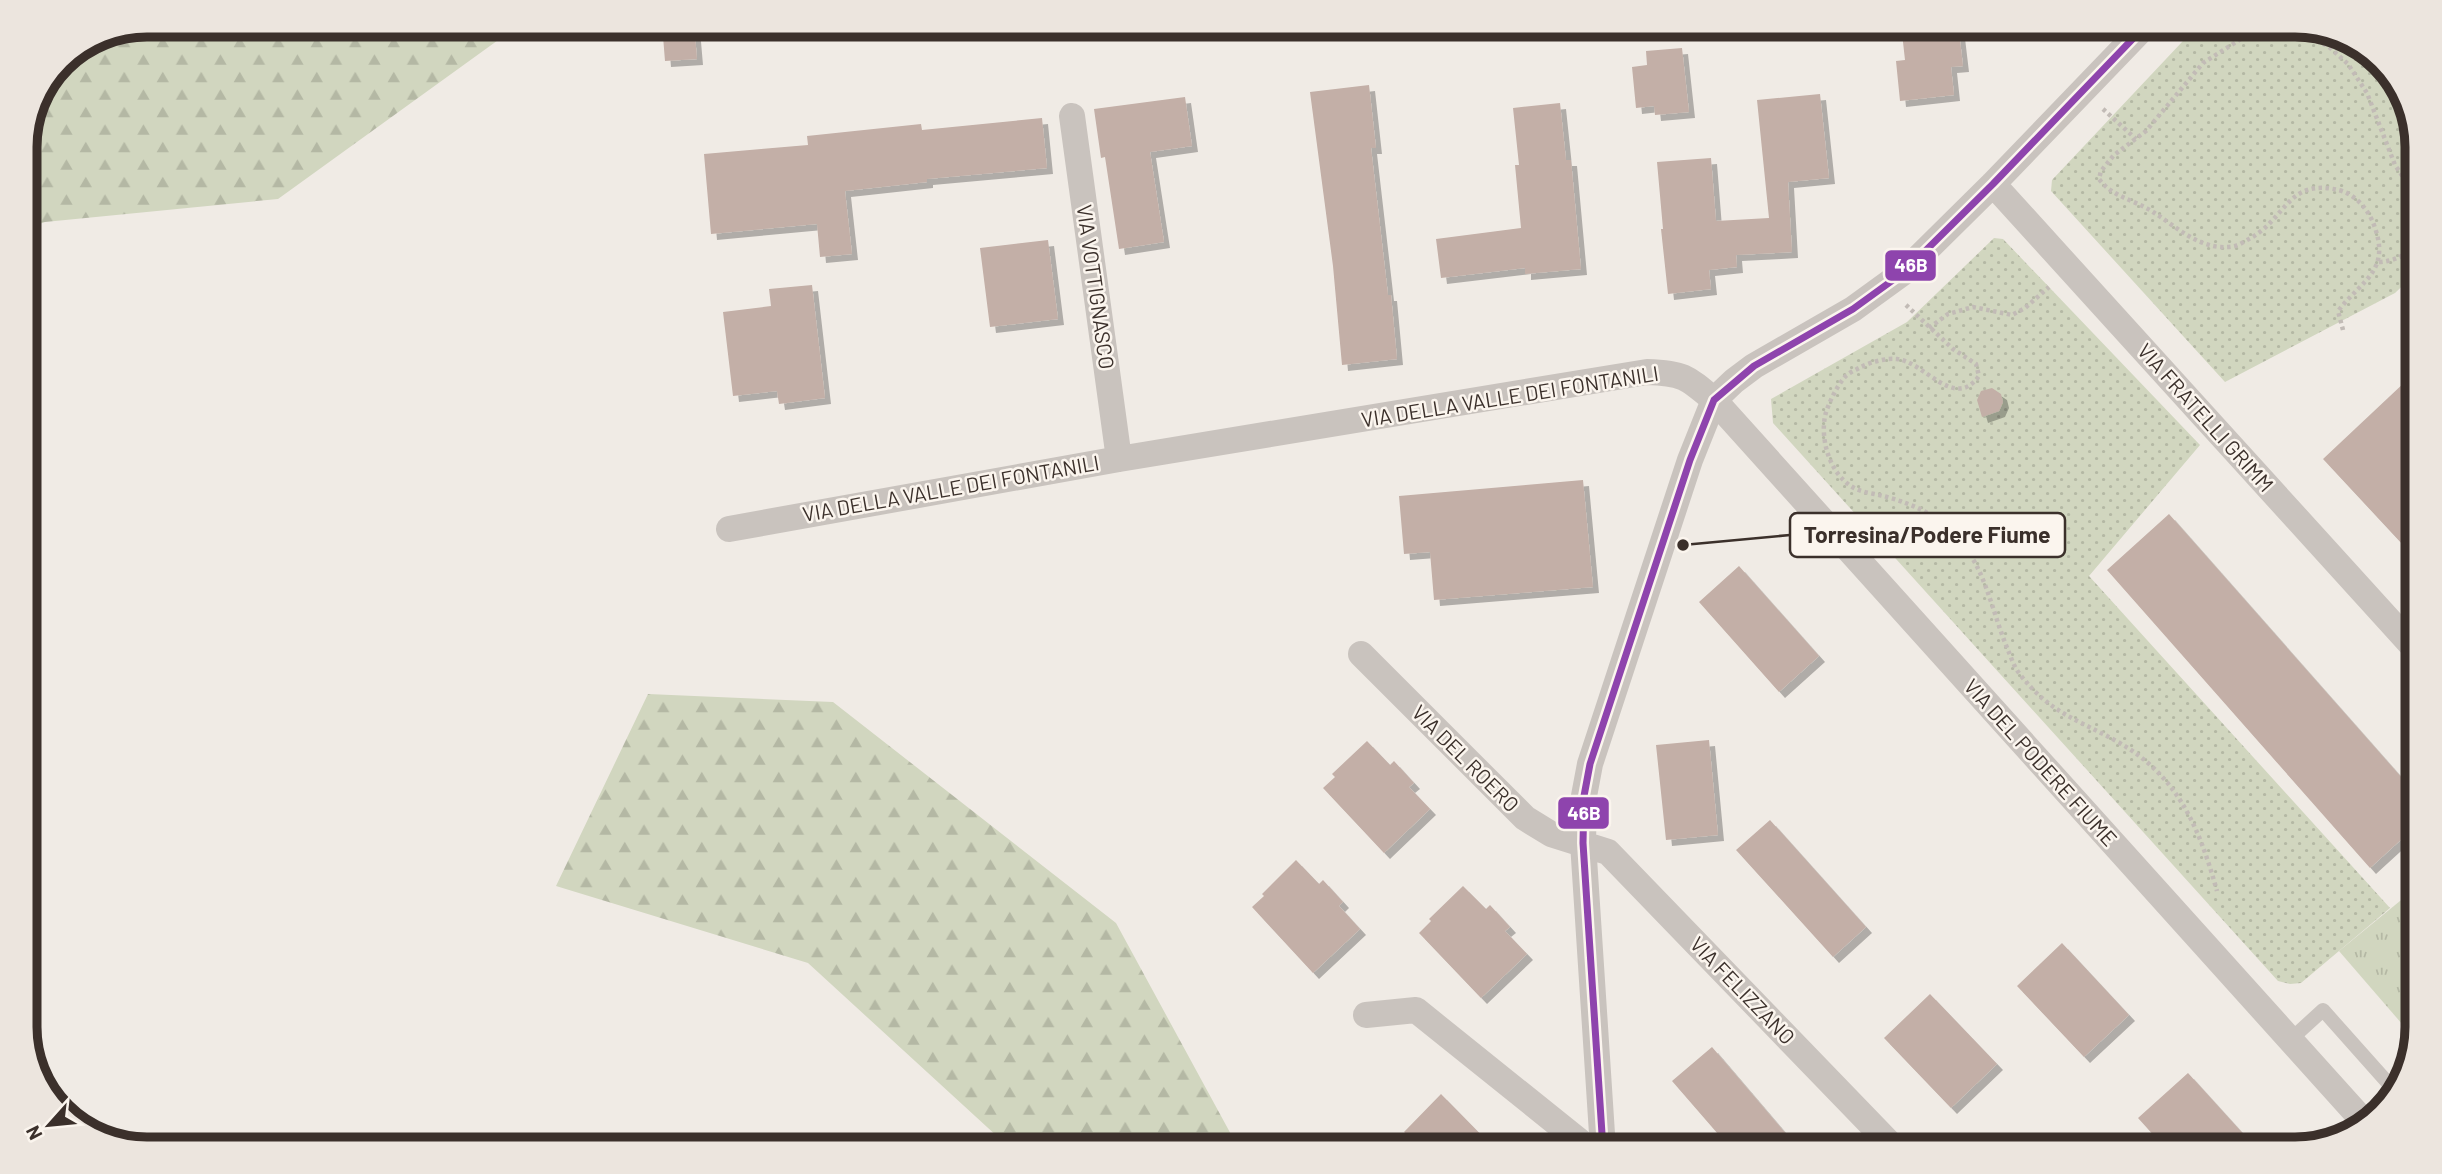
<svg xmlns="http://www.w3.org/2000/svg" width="2442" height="1174" font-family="Barlow,sans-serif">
<defs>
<pattern id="grass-tufts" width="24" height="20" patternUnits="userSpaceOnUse" patternTransform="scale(1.75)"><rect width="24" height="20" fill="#d1d6bf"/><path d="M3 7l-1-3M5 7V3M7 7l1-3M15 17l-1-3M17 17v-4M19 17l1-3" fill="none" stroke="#b4b8a4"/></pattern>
<pattern id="forest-firs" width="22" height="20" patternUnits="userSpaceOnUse" patternTransform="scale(1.75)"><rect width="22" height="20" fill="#d1d6bf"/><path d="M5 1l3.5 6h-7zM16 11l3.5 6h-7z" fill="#b4b8a4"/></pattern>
<pattern id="park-dots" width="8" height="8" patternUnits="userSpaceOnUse" patternTransform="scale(1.75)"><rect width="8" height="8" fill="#d1d6bf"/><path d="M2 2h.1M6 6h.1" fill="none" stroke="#b4b8a4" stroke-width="1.8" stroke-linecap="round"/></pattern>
<filter id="shadow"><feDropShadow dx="6" dy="6" stdDeviation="0" flood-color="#0004"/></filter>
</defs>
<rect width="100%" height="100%" fill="#f0ebe5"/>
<!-- grass -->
<path fill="url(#grass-tufts)" d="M2417,887V1027L2415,1039L2339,951Z"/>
<!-- forest -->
<path fill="url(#forest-firs)" d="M147,25H519L278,199L45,222L25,229V139L61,60L100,34Z
M648,694L833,702L1116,923L1239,1149H1011L808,963L556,886Z"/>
<!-- park -->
<path fill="url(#park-dots)" d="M2198,25H2295L2347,36L2406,106L2417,139V272L2395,293L2225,382L2051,191L2052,180Z
M1994,238L2003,239L2200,445L2089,576L2390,908L2301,983L2290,984L2278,981L1773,423L1771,399L1907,322Z"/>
<!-- building -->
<path fill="#c3afa7" filter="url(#shadow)" d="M662,24H694L697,59L665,61Z
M1901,24H1958L1963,66L1951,67L1954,95L1900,101L1896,61L1905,60Z
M1682,48L1689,112L1655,115L1654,106L1636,108L1632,67L1647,65L1646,51Z
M1369,85L1376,148H1371L1388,295H1391L1397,359L1342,365L1333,266L1310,92Z
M1820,94L1829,178L1788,182L1792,252L1736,255L1737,267L1709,270L1711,289L1668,294L1661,229H1663L1657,162L1711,158L1716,221L1769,218L1757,100Z
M1185,97L1192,146L1150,152L1164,242L1119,249L1105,157L1101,158L1094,109Z
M1560,103L1566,160H1571L1581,269L1525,274V268L1441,278L1436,239L1521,228L1515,165H1519L1513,108Z
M1042,118L1047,168L927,179V182L845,191L852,254L820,257L817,224L711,234L704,154L808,145L807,136L921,124L922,130Z
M1048,240L1058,319L990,327L980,248Z
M812,285L825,398L779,404L777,391L733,396L723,312L771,306L769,289Z
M2406,381L2417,392V560L2323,459Z
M1992,388L2001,394L2003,402L1999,411L1982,417L1977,400L1981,391Z
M1583,480L1593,587L1434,600L1430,552L1404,554L1399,496Z
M2169,514L2417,795V825L2370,868L2107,570Z
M1739,566L1819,656L1779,692L1699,602Z
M1709,740L1718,835L1666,840L1656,745Z
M1367,741L1390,765L1394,761L1414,783L1409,787L1430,809L1384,853L1323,788L1335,777L1332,774Z
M1770,820L1866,927L1833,957L1736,850Z
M1296,860L1319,884L1323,880L1343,902L1339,906L1360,929L1313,973L1252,907L1264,896L1262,894Z
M1463,886L1486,909L1490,905L1510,927L1505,931L1527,954L1481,998L1419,933L1431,921L1429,919Z
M2062,943L2129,1015L2084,1057L2017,986Z
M1930,994L1997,1064L1951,1108L1884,1038Z
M1712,1047L1799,1149H1731L1672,1081Z
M2188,1073L2257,1149H2166L2138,1118Z
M1441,1094L1495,1149H1422L1404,1132Z"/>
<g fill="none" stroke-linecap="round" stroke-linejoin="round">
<!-- path -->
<path stroke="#c2bbb6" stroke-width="4.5" stroke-dasharray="3.5 3.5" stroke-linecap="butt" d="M2103,109L2136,139
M2379,262C2395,261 2405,255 2417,246
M1906,305L1953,349L1976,364L1979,376C1954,411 1925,362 1897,359C1886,358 1871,362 1861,367C1855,370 1848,373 1844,378C1836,388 1828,404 1825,416C1820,442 1831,477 1856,489C1865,493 1877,494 1887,497C1915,505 1935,514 1955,535C1986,567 1991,610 2008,650C2011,657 2014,667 2019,673C2049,713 2077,719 2118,742C2178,776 2199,827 2217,891
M1929,328L1948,314L1973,307L2012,315L2025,308L2049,287
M2343,330L2338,311C2363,279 2391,271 2374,225C2369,211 2357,196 2342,191C2287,176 2288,218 2249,239C2245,241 2239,245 2235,246C2203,253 2177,227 2153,212C2135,200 2112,197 2099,179L2101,171L2114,155L2146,131L2203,63L2255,30L2277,28L2297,33L2328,46L2348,64L2367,93L2395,165L2417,198"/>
<!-- service -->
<path stroke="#c9c3be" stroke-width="14" d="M2290,1040L2323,1010L2396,1092"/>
<!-- minor -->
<path stroke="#c9c3be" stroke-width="26" d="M1072,116L1119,459
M1993,184L2417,651
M729,529L1119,459L1647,372C1683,373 1687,377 1714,400L2367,1125
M1361,654L1525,818L1551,834L1608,852L1895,1149
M1366,1015L1416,1010L1589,1149
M1603,1149L1583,843L1584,796L1590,764L1690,460L1714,400L1734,381L1754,366L1853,309L1904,272L1993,184L2146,25"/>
<defs>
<path id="bus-1" d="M1603,1149L1583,843L1584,796L1590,764L1690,460L1714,400L1754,366L1853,309L1904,272L1993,184L2146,25"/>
</defs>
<!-- bus-1 casing -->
<use href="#bus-1" stroke="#fbf5ee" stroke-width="12"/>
<!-- bus-1 -->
<use href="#bus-1" stroke="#8e44ad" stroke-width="7"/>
</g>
<g text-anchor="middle" stroke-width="5" stroke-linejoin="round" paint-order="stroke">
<!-- street labels -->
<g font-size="21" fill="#3b302b" stroke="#fbf5ee">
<text transform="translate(1095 287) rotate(82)" y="7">VIA VOTTIGNASCO</text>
<text transform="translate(1510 397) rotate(-9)" y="7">VIA DELLA VALLE DEI FONTANILI</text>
<text transform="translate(2205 418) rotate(48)" y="7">VIA FRATELLI GRIMM</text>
<text transform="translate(951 489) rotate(-10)" y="7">VIA DELLA VALLE DEI FONTANILI</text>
<text transform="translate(1465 759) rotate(45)" y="7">VIA DEL ROERO</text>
<text transform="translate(2040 763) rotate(48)" y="7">VIA DEL PODERE FIUME</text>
<text transform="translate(1742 991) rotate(46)" y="7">VIA FELIZZANO</text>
</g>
</g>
<!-- crop -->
<path d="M0 0H2442V1174H0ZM147 37H2295A110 110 0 0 1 2405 147V1027A110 110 0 0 1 2295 1137H147A110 110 0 0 1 37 1027V147A110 110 0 0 1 147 37Z" fill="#ece5de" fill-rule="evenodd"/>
<path fill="none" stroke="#3b302b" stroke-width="9" d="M147 37H2295A110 110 0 0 1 2405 147V1027A110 110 0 0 1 2295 1137H147A110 110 0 0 1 37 1027V147A110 110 0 0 1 147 37Z"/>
<!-- callouts -->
<path fill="none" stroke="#3b302b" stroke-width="2.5" d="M1683 545L1790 535"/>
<circle fill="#3b302b" stroke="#fbf5ee" stroke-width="2.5" cx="1683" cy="545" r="7"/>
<rect fill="#fbf5ee" stroke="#3b302b" stroke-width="2.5" x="1790" y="513" width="275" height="44" rx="7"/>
<g font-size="23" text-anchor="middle" font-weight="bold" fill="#3b302b">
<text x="1927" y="543">Torresina/Podere Fiume</text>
</g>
<g stroke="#fbf5ee" stroke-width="2.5">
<rect x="1884" y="249" width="53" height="33" rx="7" fill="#8e44ad"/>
<rect x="1557" y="796" width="53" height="34" rx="7" fill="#8e44ad"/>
</g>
<g font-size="19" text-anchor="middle" font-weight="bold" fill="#fff">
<text x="1911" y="272">46B</text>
<text x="1584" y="820">46B</text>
</g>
<!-- north arrow -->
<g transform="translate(49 1125) rotate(243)" stroke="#fbf5ee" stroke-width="5" paint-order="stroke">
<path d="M0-5L12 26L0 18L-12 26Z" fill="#3b302b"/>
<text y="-10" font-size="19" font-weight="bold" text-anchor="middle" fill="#3b302b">N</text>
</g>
</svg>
